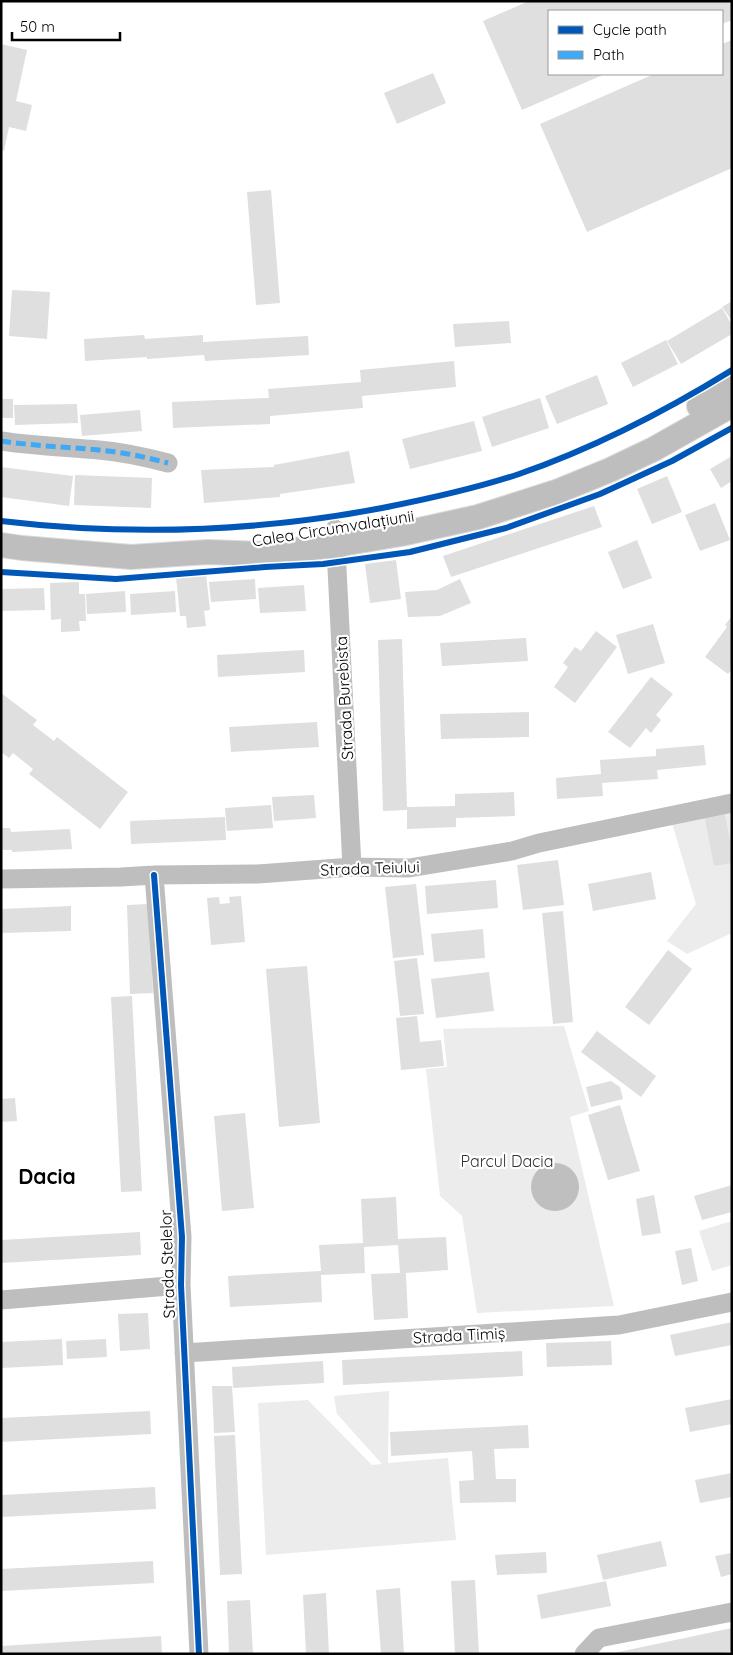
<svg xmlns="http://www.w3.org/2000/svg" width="733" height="1655" font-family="Quicksand,sans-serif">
<rect width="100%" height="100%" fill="#fff"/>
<!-- green -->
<path fill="#ececec" d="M732,809V933L687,954L667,941L696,904L671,820Z
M564,1026L589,1111L570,1117L614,1306L477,1313L462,1216L440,1196L426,1069L447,1067L443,1029Z
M732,1221V1265L712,1271L699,1231Z
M389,1391L388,1463L448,1458L456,1540L266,1555L258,1403L308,1400L372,1465L382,1464L337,1414L334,1396Z"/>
<!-- water -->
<path fill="#bfbfbf" d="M531 1187a24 24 0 1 1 48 0a24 24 0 1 1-48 0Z"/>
<!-- building -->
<path fill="#dfdfdf" d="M529,1H732V20L722,24V11H549V74H605L522,110L483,21Z
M732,40V168L587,232L540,124L654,74H722V44Z
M1,44L27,50L16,101L32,105L26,131L9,127L4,151L1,150Z
M433,73L446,103L397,124L384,93Z
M271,190L280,303L256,305L247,192Z
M12,290L50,292L47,339L9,336Z
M732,301V321L722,307Z
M722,308L732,325V334L681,364L667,341Z
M509,321L511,343L455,347L453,324Z
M144,335L145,339L203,335V342L308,336L309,355L205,361L204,355L147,359V357L85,361L84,339Z
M666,340L678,364L633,387L621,363Z
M454,361L456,387L362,396L363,408L270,416V424L173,428L172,402L269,398L268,389L361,382L360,370Z
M597,375L608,404L557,424L545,396Z
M540,398L549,428L492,447L482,417Z
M1,399H13V418H1Z
M77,404L78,423L15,425L14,405Z
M140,410L142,431L82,436L80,415Z
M474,421L482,451L410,469L402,439Z
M349,451L355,483L280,494V497L204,503L201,470L274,467V465Z
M732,456V481L721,488L710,469Z
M1,467L73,476L69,506L1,497Z
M75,475L152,478L151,508L74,505Z
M667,476L682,512L652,524L637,489Z
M715,503L730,540L700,551L685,515Z
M594,506L602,527L451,577L443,556Z
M637,540L652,578L623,589L608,552Z
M396,560L401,599L370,603L365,564Z
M206,574L210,610L204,611L206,626L187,628L186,616H180L176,577Z
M255,579L256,599L211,602L209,582Z
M460,579L471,603L440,616L408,617L405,592L437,590Z
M79,582V594H85L86,621H79L80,631L61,632V619L51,620L50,583Z
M304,585L306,611L260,613L258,588Z
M44,588L45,610L2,611V589Z
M125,591L126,612L87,614L86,594Z
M175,591L176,612L131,615L130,594Z
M732,616V669L728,674L705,657L727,627L725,625Z
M653,624L665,663L628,674L616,635Z
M596,631L617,647L575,703L554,687L568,667L563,663L575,647L581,651Z
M526,638L528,661L442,666L440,643Z
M402,639L407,807L455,806V794L514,792L515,816L456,818V827L407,829V810L383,811L378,640Z
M304,650L305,672L218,677L217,655Z
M651,677L673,694L656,715L661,720L651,733L646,728L630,748L608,732Z
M1,693L37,720L33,725L54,741L57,737L128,792L100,829L29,774L33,769L13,753L9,758L1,752Z
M529,712V737L441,739L440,714Z
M317,722L319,747L231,752L229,727Z
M704,745L706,765L657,770L658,779L602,783L603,796L557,799L556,778L601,774L600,760L656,756V749Z
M314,795L316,818L274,821L272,797Z
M271,805L273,828L227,831L225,808Z
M724,810L732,850V863L714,866L704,814Z
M225,817L226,840L131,844L130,821Z
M1,828H10L11,832L70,829L72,849L12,852V850H1Z
M558,860L564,905L523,910L517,865Z
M651,872L656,899L593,911L588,884Z
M496,880L498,908L427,914L425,886Z
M416,884L424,955L393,958L385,887Z
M241,896L245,942L211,945L207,898L219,897L220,904L230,903L229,897Z
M149,904L153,993L130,994L127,905Z
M71,906V931L1,933V909Z
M563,911L573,1022L553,1024L542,913Z
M483,929L485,958L434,962L431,934Z
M668,950L692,969L649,1025L625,1007Z
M417,958L424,1014L400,1016L394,961Z
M307,966L320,1123L279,1127L266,969Z
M489,972L494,1011L436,1018L431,979Z
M132,996L142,1191L121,1192L111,997Z
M417,1016L420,1042L441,1040L444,1066L401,1070L396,1018Z
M597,1031L656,1076L641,1097L581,1052Z
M611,1081L620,1087L623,1099L591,1107L586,1087Z
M15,1098L17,1121L1,1122V1099Z
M620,1105L640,1171L608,1180L588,1115Z
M245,1113L254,1208L222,1211L214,1116Z
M732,1185V1212L702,1220L694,1196Z
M654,1195L661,1233L642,1236L636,1199Z
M396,1197L398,1239L446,1237L448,1270L406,1273L408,1318L374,1320L371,1274L400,1273L398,1245L364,1247L365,1273L321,1275L322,1302L230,1307L228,1276L321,1271L319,1245L363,1243L361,1199Z
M140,1232L141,1255L1,1263V1240Z
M691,1248L698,1281L682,1285L675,1251Z
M148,1313L150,1349L120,1351L118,1314Z
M732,1322V1345L675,1356L670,1335Z
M62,1339L63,1365L1,1368V1342Z
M106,1339L107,1357L67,1359L66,1341Z
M611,1341L612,1365L547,1367L546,1343Z
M522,1351L523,1376L343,1385L342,1360Z
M323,1361L324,1383L233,1388L232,1367Z
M212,1386H232L235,1432L214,1433Z
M732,1399V1424L690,1432L685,1408Z
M150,1411L151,1434L1,1442V1418Z
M528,1425L529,1448L494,1449L496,1479H516V1502L460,1503L459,1481L474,1480L472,1451L391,1456L390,1432Z
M235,1435L242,1574L220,1575L214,1436Z
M732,1473V1497L700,1503L695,1480Z
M155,1487L156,1509L1,1517V1495Z
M661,1541L667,1566L603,1580L597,1555Z
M546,1552L547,1573L497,1575L495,1555Z
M732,1553V1574L721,1577L715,1556Z
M153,1561L154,1583L1,1591V1569Z
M475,1580L479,1654H455L451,1581Z
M606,1581L611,1606L541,1619L537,1595Z
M400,1588L404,1654H381L376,1590Z
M326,1593L329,1654H306L303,1595Z
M250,1600L253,1654H229L227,1601Z
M732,1628V1651L719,1654H609Z
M161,1636L162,1654H1V1646Z"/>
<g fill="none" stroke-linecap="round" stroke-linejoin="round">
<defs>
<path id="major" d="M699,406L732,386
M1,545L22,548L131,557L208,552L260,554L336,545L401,534L478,517L556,492L610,470L654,449L732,405"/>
</defs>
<!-- major casing -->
<use href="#major" stroke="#dbdbdb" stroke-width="26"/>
<!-- minor -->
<path stroke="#bebebe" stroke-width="19" d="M1,441C34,446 66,447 99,450C122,452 145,457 168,463
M335,529L352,867
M154,875L182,1237L181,1285L199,1654
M1,879L121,877L154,875L258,874L352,867L409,868L512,851L539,843L732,803
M1,1300L181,1285
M184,1353L619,1325L732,1302
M584,1654L599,1638L732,1612"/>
<!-- major -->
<use href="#major" stroke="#bebebe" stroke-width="24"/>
<!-- quiet -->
<path stroke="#3fa9f5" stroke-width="5" stroke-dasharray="10 5" stroke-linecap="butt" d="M1,441C34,446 66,447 99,450C122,452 145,457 168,463"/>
<defs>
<path id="cycleway" d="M1,521C128,536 256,532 382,508C428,499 474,489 519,474C594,448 664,412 732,370
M1,572L116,579L265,567L323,564L410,552L506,528L600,494L672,461L732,428
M154,875L182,1237L181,1285L199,1654"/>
</defs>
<!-- cycleway casing -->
<use href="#cycleway" stroke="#fff" stroke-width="9"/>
<!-- cycleway -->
<use href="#cycleway" stroke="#0057b8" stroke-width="6"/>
</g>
<g text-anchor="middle" stroke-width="4.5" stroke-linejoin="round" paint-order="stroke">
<!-- street labels -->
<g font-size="16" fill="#000" stroke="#fff">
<text transform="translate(333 528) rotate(-9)" y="6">Calea Circumvalațiunii</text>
<text transform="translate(344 698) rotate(-93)" y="6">Strada Burebista</text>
<text transform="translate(370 868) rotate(-2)" y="6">Strada Teiului</text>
<text transform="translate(167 1264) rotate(-92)" y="6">Strada Stelelor</text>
<text transform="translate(459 1335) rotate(-3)" y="6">Strada Timiș</text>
</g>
<!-- park labels -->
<g font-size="16" fill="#333" stroke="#fff">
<text x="507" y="1167">Parcul Dacia</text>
</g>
<!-- district labels -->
<g font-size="21" font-weight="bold" fill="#000" stroke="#fff">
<text x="47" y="1184">Dacia</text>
</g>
</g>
<!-- border -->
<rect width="733" height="1655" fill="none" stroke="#000000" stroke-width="5"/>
<!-- legend -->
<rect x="548" y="10" width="175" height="65" fill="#ffffff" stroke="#999999"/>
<rect x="558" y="26" width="25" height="8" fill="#0057b8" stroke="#999999"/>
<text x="593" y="35" font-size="15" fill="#000000">Cycle path</text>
<rect x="558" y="51" width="25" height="8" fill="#3fa9f5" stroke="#999999"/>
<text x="593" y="60" font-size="15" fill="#000000">Path</text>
<!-- scale -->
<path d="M12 32v8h108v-8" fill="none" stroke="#000000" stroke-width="2.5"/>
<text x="20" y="32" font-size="15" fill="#000000" stroke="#ffffff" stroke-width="4" paint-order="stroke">50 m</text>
</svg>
